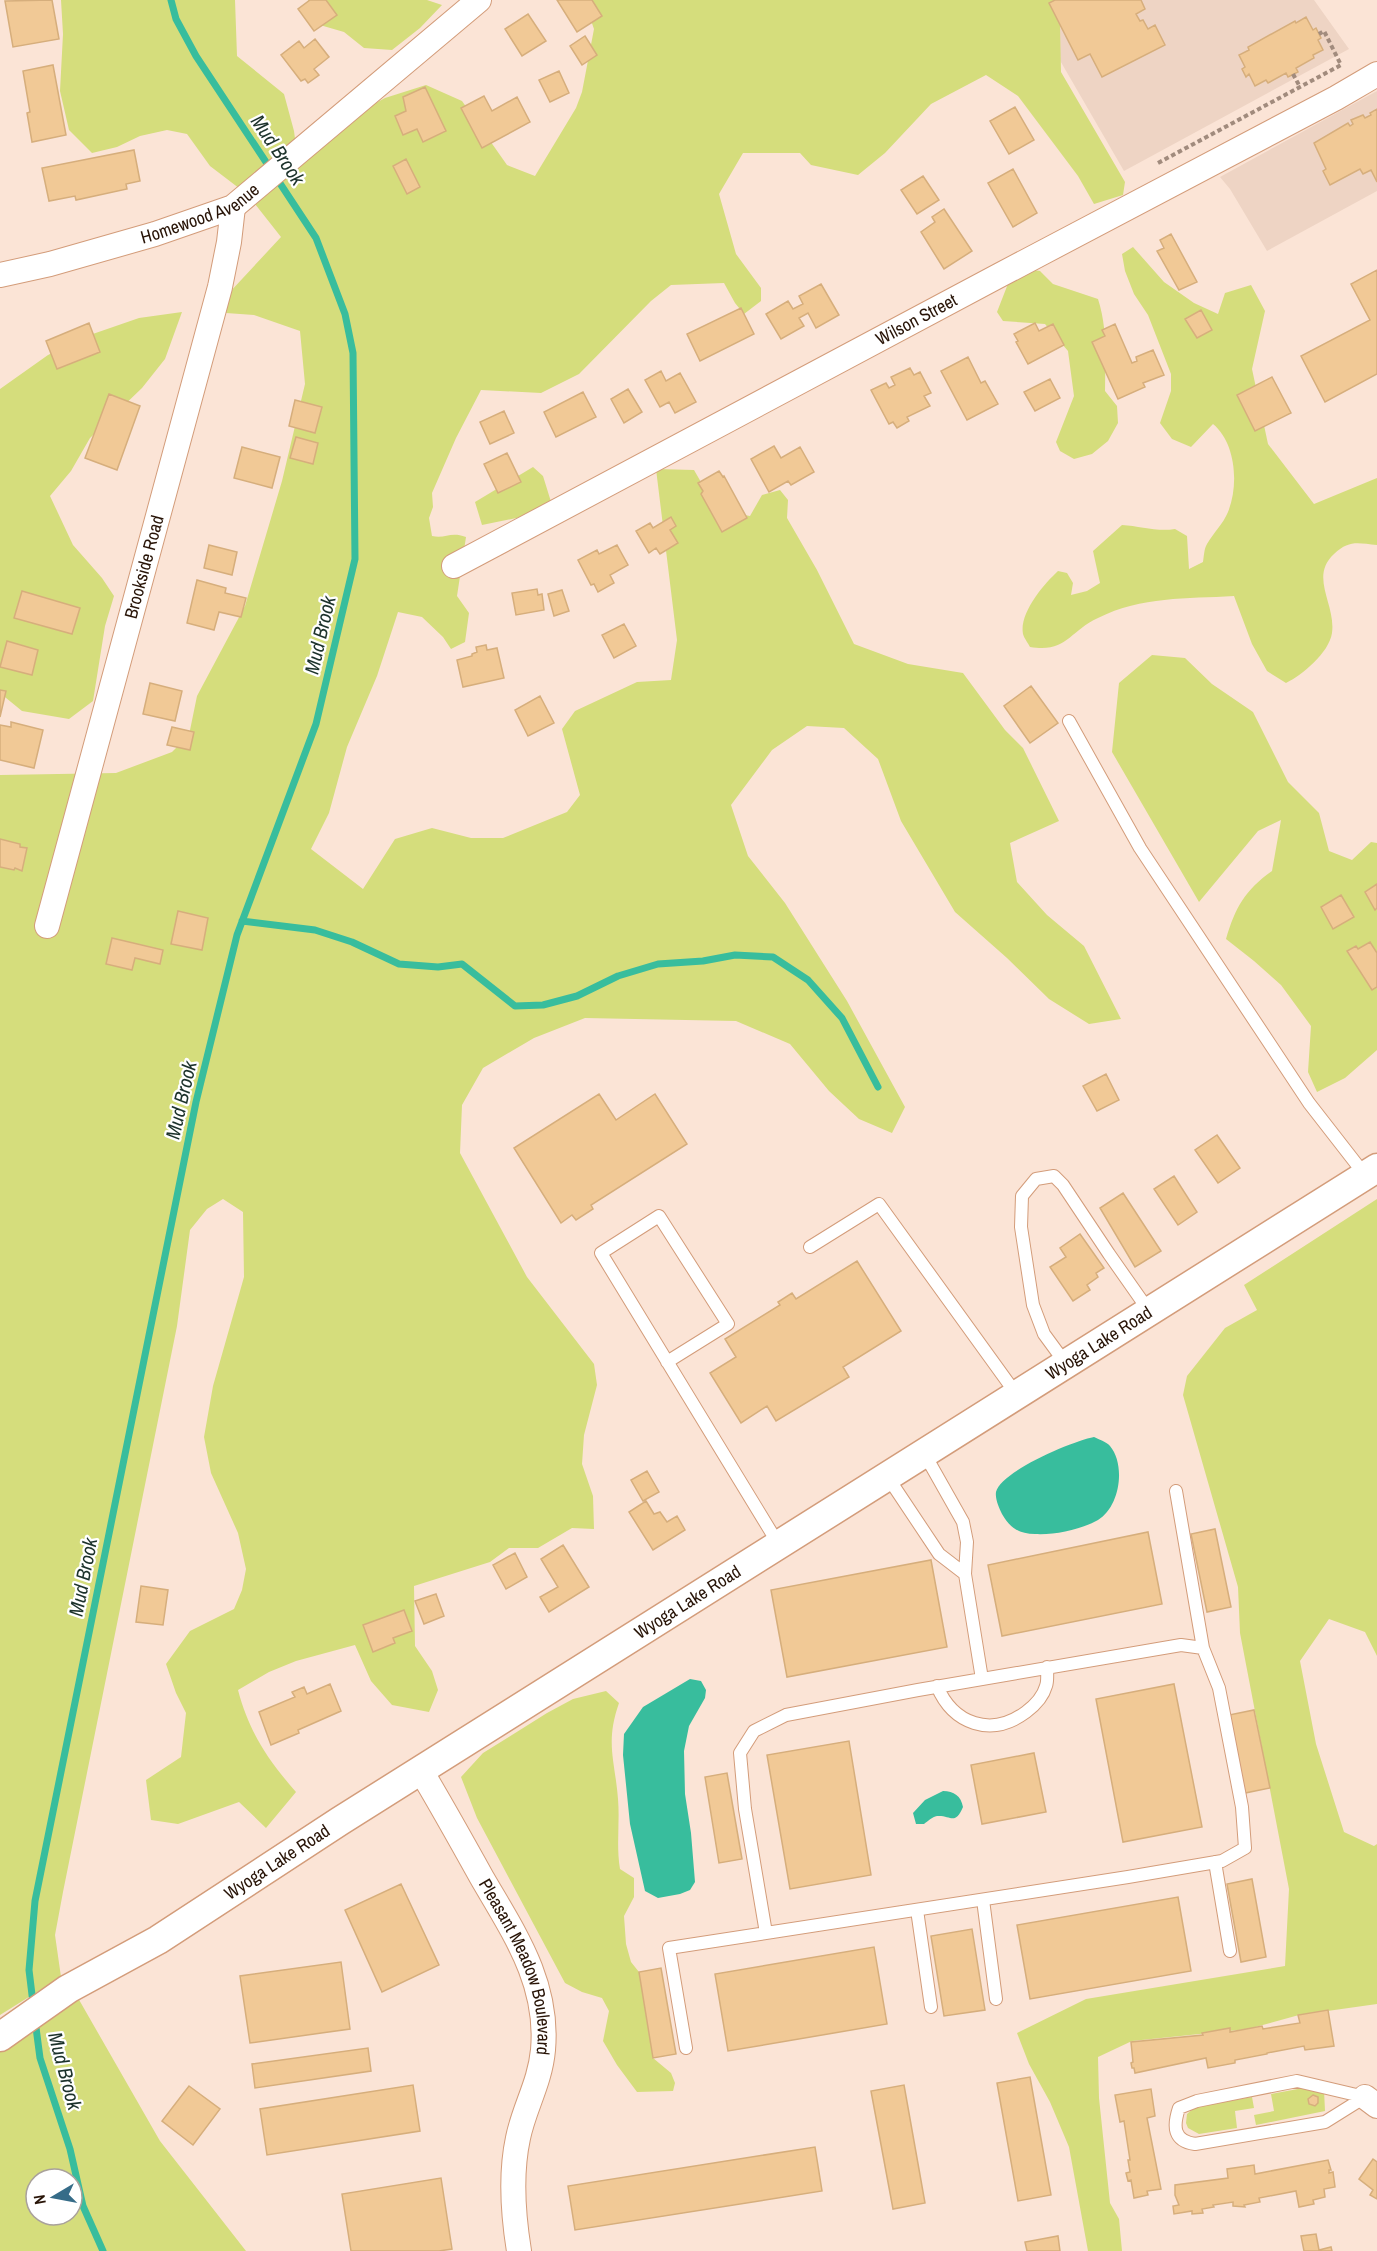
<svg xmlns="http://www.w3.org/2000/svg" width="1377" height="2251" font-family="'Archivo Narrow',sans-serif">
<rect width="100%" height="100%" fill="#fbe4d6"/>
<!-- built -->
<path fill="#eed4c4" d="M1025,0H1314L1349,49L1124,171Z
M1377,91V191L1267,251L1230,189L1220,177Z"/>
<!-- green -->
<path fill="#d5dd7c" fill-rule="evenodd" d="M61,0H235L237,56L284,94L294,131L297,154L346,119L385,98L426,85L462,101L507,165L535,176L576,108L582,92L594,29L587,9L589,0H1055L1049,3L1060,25L1061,72L1125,182L1123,195L1094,204L1078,176L1018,96L986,75L931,104L885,153L858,175L811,165L800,153H743L719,194L736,254L761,288V301L744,314L735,303L724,283L671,285L651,301L579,374L541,393L481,390L456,438L432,493L433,507L429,518L432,536C446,539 450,531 466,537L457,596L469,613L465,642L451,649L443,637L422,617L398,612L377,676L347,747L329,813L311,849L363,889L395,839L432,828L471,838H503L567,812L580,795L562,729L575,711L637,682L671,680L677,640L656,469L694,470L717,510L750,516L762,495L780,490L788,500L787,518L817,570L854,644L908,664L963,673L1005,730L1023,748L1059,821L1010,843L1017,882L1047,915L1084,946L1121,1019L1089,1024L1049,999L1007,958L955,912L901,821L878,759L844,728L807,726L772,750L731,805L748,856L785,903L847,1001L905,1107L892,1133L859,1119L829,1091L790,1044L736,1021L585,1018L534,1038L483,1068L462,1105L460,1153L527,1277L594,1364L597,1385L584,1435L582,1464L593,1496L594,1529L572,1528L538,1548H509L490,1562L414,1586L415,1646L432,1671L438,1690L429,1712L392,1705L371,1681L355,1645L296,1661L269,1672L238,1690C249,1732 268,1760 296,1792L266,1828L239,1802L178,1824L151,1820L146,1780L181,1757L186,1713L176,1693L166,1664L190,1631L234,1609L242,1590L246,1569L238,1533L211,1473L204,1437L213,1386L244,1277L243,1212L223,1199L207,1209L190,1230L177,1326L63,1892L55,1935L61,1977L0,2015V775L116,773L172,752L189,735L197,696L245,606L282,481L305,384L300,331L254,315L226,313L229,293L281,237L248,195L210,166L187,134L167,130L140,136L117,147L92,153L69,130L60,91L63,34Z
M308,0H427L442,5L420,28L392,50L364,48L344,32L313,23Z
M1133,247L1164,282L1194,303L1218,314L1225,293L1251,285L1265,311L1252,369L1268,444L1314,504L1377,478V545C1357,543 1349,540 1334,554C1309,577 1336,604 1332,633C1329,653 1302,675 1286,683L1267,671L1252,644L1234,596C1186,599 1142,596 1098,618C1068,632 1067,653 1030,647C1028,643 1024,638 1023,634C1019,613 1044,584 1058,571L1067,573L1073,583L1071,595L1087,591L1100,583L1093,551L1122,525C1140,526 1157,532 1175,529L1187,536L1189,569L1203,562C1204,556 1204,549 1207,544C1214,532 1223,524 1228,512C1239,485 1236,443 1213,424L1191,447L1172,439L1160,423L1171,391V374L1148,315L1134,294L1125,271L1122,254Z
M1026,269L1040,271L1053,284L1098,299C1108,330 1105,360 1105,391L1117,406L1118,423L1108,441L1092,454L1074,459L1060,451L1056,442L1074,396L1068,351L1045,324L1003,321L997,312L1011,276Z
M182,312L165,359L142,388L90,438L71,471L50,496L73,545L102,578L114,596L105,626L93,701L69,719L22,711L0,693V389L48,355L87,336L139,318Z
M533,467L543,476L552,505L536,514L482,525L475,502Z
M1152,655L1185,658L1212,684L1253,712L1288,782L1319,813L1329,851L1352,860L1371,842L1377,843V1050L1345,1078L1317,1092L1308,1072L1311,1026L1281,985L1254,961L1226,939C1235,908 1245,890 1272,871L1281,820L1258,831L1199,902L1112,752L1119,683Z
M1377,1199V1656L1365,1632L1329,1619L1300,1661L1316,1744L1344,1832L1374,1846L1377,1844V2004L1299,2015L1248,2029L1132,2041L1098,2057L1099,2098L1110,2203L1119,2219L1122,2251H1088L1069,2147L1050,2102L1029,2064L1017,2033L1086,1999L1285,1966L1289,1889L1240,1633L1238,1587L1183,1395L1187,1376L1225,1328L1257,1310L1244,1285Z
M606,1691L619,1703C605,1743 615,1760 618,1799C620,1823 616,1845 620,1869L634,1878V1897L624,1916L626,1944L631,1962L639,1972L653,2058L671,2073L675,2083L673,2091L637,2092L617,2065L603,2041L609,2011L602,1998L582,1992L565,1983L477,1818L461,1777L483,1753L547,1713L573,1699Z
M74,1991L160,2141L246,2251H0V2039ZM36,2179H72V2215H36Z
M1314,2086L1324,2090L1325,2111L1256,2125L1254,2115L1274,2111L1271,2094Z
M1252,2097L1254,2108L1235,2111L1237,2128L1199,2134L1188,2128L1186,2123L1187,2114L1195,2107Z"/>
<!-- water -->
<path fill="#38bd9d" d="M1094,1437C1098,1439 1107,1442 1110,1446C1126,1465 1120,1507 1098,1520C1080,1530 1055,1535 1035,1534C1019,1534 1010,1528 1002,1514C999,1508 995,1499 996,1492C1001,1471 1073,1441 1094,1437Z
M690,1679L701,1681L706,1690L705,1698L689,1726L684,1751L685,1794L691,1833L695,1882L690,1890L680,1894L658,1898L645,1891L630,1824L623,1755L624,1734L643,1707Z
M943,1791C954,1791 961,1796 963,1807C955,1826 951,1815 937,1816C932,1817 928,1821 924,1824H916L913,1813L925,1800Z"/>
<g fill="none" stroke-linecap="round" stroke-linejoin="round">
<!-- stream -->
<path stroke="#38bd9d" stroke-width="7" d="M242,921L315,930L352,942L399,964L438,967L462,964L515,1006L543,1005L577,996L618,976L658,964L703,961L735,955L773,957L808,980L842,1018L878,1087
M33,2003L29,1970L35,1901L196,1102L237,935L316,724L355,559L353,353L345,314L316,238L196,56L176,19L171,0
M35,2020L40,2058L70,2149L83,2206L103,2251"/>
</g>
<!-- building -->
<path fill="#f1c996" stroke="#d6ae7c" stroke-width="1.5" d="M52,0L59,39L13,47L5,1Z
M310,0H326L337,15L314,31L298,9Z
M557,0H592L602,16L577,32Z
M1055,0H1141L1145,9L1136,14L1140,21L1143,20L1148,29L1155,25L1165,45L1102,77L1090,54L1078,60L1049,3Z
M528,14L546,41L522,56L505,29Z
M1306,17L1313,30L1316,28L1321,38L1318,40L1323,50L1313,55L1314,58L1296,68L1298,72L1288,77L1286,73L1268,83L1266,80L1255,86L1249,74L1246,77L1242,69L1245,67L1239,55L1249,50L1248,47L1295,21L1296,23Z
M585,36L597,55L582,65L570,46Z
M315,39L329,57L314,69L319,75L308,83L305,79L301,81L281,55L299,41L304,48Z
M53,65L66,135L32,142L27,113L30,112L23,71Z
M559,71L569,93L550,102L539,80Z
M425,87L446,131L423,142L417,129L403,135L395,116L406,111L403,97Z
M484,96L492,111L517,97L530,122L482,148L461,108Z
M1015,107L1034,140L1009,154L990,121Z
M1377,109V182L1371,170L1363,174L1360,169L1330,185L1323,171L1326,169L1314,143L1348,123L1350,126L1353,124L1351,120L1363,115L1365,118L1371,115L1370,113Z
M134,150L140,181L126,184L127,189L76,200L75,196L49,201L42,168Z
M406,159L420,187L407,194L393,166Z
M1013,169L1037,213L1013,227L988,183Z
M923,176L939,200L917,214L901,190Z
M944,209L972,251L944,269L921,232L935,222L932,217Z
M1171,234L1197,282L1179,290L1157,251L1164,248L1160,240Z
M1377,270V374L1325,402L1301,356L1370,320L1351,284Z
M821,284L839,315L816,328L808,313L799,318L804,326L781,339L766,314L788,301L793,309L803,304L799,296Z
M741,308L754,334L700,361L687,334Z
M1201,310L1212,330L1197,338L1185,319Z
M89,323L100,352L57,369L46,341Z
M1035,323L1039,331L1053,324L1064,345L1028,364L1016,342L1018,341L1014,334Z
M1115,324L1132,363L1137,361L1136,357L1153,350L1164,375L1143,383L1145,387L1118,399L1092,342L1105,336L1102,330Z
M968,357L981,383L985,381L998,404L967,420L941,371Z
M910,368L914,375L920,372L931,393L924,396L930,406L907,417L909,421L897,428L893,422L889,424L871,390L886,383L889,388L895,385L891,377Z
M661,371L666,381L680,373L696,402L675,413L669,402L660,407L645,380Z
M1272,377L1291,413L1255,431L1237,395Z
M1050,379L1060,398L1035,411L1024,392Z
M628,389L642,412L624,423L611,399Z
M583,392L596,417L556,437L544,412Z
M109,394L140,406L117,470L85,458Z
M295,400L322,407L315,433L289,426Z
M504,411L514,433L490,444L480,422Z
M296,437L318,443L313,464L290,458Z
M774,446L781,458L800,447L814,472L791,485L788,481L769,492L751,459Z
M242,447L280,457L272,488L234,478Z
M507,453L521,482L498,493L484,464Z
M719,471L723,477L724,476L747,518L722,532L701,494L703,491L698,483Z
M671,517L676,526L670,530L678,543L660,554L656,548L649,553L636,531L650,523L653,528Z
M209,545L237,552L232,575L204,568Z
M617,545L628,565L610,575L614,583L598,592L594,584L591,585L578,560L597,550L599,554Z
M197,580L226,588L225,593L246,598L241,617L219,612L214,630L187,623Z
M537,589L538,595L542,594L544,610L516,615L512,593Z
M562,590L569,611L554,616L548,594Z
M22,591L80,608L72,634L14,618Z
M624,624L636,646L614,658L602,635Z
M7,641L38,650L32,675L0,667Z
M486,645L487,650L497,648L504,678L463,687L457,660L472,656V654L477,652L476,647Z
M150,683L182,691L175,721L143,714Z
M1031,686L1058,723L1030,743L1004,706Z
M0,690L6,691L0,717Z
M540,696L554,723L528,736L515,710Z
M11,722L43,730L34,768L0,760V725L11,727Z
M172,727L194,732L190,750L167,745Z
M0,839L20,844V847L27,848L22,871L15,868L14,870L0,867Z
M1377,884V908L1375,910L1365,892Z
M1341,895L1354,917L1333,929L1321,907Z
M178,911L208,918L202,950L171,944Z
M112,938L163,950L160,964L135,958L132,970L106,964Z
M1370,942L1377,953V987L1372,990L1347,951L1356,946L1358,949Z
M1106,1074L1119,1100L1097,1111L1083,1086Z
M599,1094L616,1120L655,1094L687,1144L591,1205L593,1209L576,1220L572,1215L561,1223L514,1148Z
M1217,1135L1240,1168L1218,1183L1195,1150Z
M1174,1176L1197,1212L1178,1225L1154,1189Z
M1123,1193L1161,1251L1135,1267L1100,1208Z
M1080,1234L1104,1268L1096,1273L1098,1277L1087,1285L1090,1290L1073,1301L1050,1267L1066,1257L1060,1248Z
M857,1261L901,1331L843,1367L849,1377L776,1421L767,1406L741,1423L710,1373L736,1357L725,1339L780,1305L778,1302L792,1293L796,1299Z
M647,1471L659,1492L643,1501L631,1480Z
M646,1501L654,1514L660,1512L667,1522L677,1516L685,1530L653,1550L629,1512Z
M1215,1529L1231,1607L1207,1612L1191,1534Z
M1148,1532L1162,1604L1002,1636L988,1565Z
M563,1545L589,1587L549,1612L540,1597L558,1587L541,1559Z
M515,1553L527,1577L506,1589L493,1565Z
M931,1560L947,1647L787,1677L771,1590Z
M141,1586L168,1590L163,1625L136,1622Z
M436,1594L444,1616L424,1624L415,1601Z
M404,1610L412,1631L393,1638L395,1643L373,1652L363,1625Z
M330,1684L341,1711L298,1730L299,1733L271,1745L259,1712L295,1697L292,1692L304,1687L307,1694Z
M1174,1684L1202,1827L1123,1842L1096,1699Z
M1254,1710L1270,1788L1245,1793L1229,1715Z
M849,1741L871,1875L790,1889L767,1755Z
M1034,1753L1046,1812L982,1824L971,1765Z
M727,1773L742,1859L719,1863L705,1777Z
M1252,1879L1266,1957L1241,1962L1227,1884Z
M401,1884L439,1965L382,1992L345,1910Z
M1178,1897L1191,1971L1030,1999L1017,1925Z
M972,1929L985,2010L944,2016L931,1936Z
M874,1947L887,2024L728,2051L715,1974Z
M341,1962L350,2029L250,2043L240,1976Z
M661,1968L676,2054L653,2058L639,1972Z
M1328,2010L1334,2046L1305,2050L1304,2046L1267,2053V2054L1235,2060V2063L1208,2068L1206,2058L1135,2073L1134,2068H1132L1131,2063L1133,2062L1131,2042L1203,2035L1202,2033L1230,2028V2032L1262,2026L1263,2029L1300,2023L1298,2015Z
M368,2048L371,2071L255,2088L252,2064Z
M1030,2077L1051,2195L1018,2201L997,2083Z
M413,2085L420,2131L267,2155L260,2109Z
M904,2085L925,2203L893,2209L871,2091Z
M189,2086L220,2109L193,2145L162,2121Z
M1151,2089L1155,2116L1147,2118L1161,2189L1147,2191L1148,2195L1134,2198L1131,2180L1128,2181L1126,2173L1130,2172L1128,2160H1130L1124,2121L1120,2122L1115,2095Z
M1313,2095L1318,2097V2103L1315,2106L1309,2104L1308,2099Z
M815,2147L822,2191L575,2230L568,2186Z
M1373,2159L1377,2162V2199L1370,2195L1373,2190L1359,2179Z
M1328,2160L1331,2170H1329V2173L1333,2172L1335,2187L1324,2189L1325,2197L1313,2200L1314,2204L1299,2207L1296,2191L1259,2198L1260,2202L1244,2205L1245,2207L1233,2206V2202L1213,2205L1214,2207L1202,2209L1203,2213L1192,2214V2211L1174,2214L1173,2206L1179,2205L1175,2195V2185L1228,2178L1227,2169L1254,2165L1255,2174Z
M441,2178L452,2249L439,2251H351L342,2194Z
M1316,2234L1319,2250L1331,2247L1332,2251H1304L1301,2236Z
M1058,2236L1060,2251H1027L1025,2242Z"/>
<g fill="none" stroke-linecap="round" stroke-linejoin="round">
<defs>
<path id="service" d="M1069,721L1140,848L1309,1103L1365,1175
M810,1247L879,1204L1017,1395
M667,1362L728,1324L659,1216L601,1253L779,1545
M1066,1364L1044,1334L1033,1305L1021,1227L1022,1196L1036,1179L1054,1176L1063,1185L1109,1254L1149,1311
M924,1453L963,1522L967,1542L965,1574L982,1679
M887,1476L939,1554L965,1574
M1176,1491L1203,1648
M937,1686C953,1724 991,1738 1026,1712C1034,1706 1043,1697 1046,1686C1048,1681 1047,1673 1047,1667
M1215,1862L1230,1951
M983,1900L996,1999
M917,1910L931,2007
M686,2048L669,1948L1128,1877L1222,1861L1245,1848L1242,1807L1219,1688L1203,1648L1181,1645L918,1690L786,1715L754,1731L740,1753L745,1809L766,1933
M1297,2081L1365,2097L1325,2122L1195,2144C1173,2141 1173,2126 1179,2108L1197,2101Z"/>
<g id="minor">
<path id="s1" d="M0,275L50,264L155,234L233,207L479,0"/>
<path id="s2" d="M454,566L1000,275L1336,98L1377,74"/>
<path id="s3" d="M47,926L220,287L229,242L233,207"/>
<path id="s4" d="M421,1771C442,1806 462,1842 482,1878C514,1933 549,1983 543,2050C540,2083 524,2108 518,2138C510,2175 513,2214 519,2251"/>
<path d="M1365,2097L1377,2106"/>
</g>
<g id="tertiary">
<path id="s5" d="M0,2037L68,1989L158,1940L340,1821L1377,1168"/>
</g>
</defs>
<!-- service casing -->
<use href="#service" stroke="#d39c7a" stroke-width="14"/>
<!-- minor casing -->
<use href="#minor" stroke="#d39c7a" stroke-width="26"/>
<!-- tertiary casing -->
<use href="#tertiary" stroke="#d39c7a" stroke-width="31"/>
<!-- path -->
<path stroke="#a18b7d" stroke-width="4" stroke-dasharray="4.5 3" stroke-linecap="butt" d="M1293,74L1300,87
M1158,163L1341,65L1324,31L1319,34"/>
<!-- service -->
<use href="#service" stroke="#fff" stroke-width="12"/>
<!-- minor -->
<use href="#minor" stroke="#fff" stroke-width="24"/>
<!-- tertiary -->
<use href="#tertiary" stroke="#fff" stroke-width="28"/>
</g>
<g text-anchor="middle" stroke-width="4.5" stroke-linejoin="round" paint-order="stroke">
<!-- street labels -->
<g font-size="18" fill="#281407" stroke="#fff">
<text dy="6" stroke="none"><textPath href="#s1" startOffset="210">Homewood Avenue</textPath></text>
<text dy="6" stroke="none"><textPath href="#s2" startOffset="524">Wilson Street</textPath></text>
<text dy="6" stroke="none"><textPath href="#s3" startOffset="372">Brookside Road</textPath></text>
<text dy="6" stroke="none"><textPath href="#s5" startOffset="1300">Wyoga Lake Road</textPath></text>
<text dy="6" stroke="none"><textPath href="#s5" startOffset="814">Wyoga Lake Road</textPath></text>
<text dy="6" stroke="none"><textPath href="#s5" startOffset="328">Wyoga Lake Road</textPath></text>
<text dy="6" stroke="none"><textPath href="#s4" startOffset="220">Pleasant Meadow Boulevard</textPath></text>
</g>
<!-- water labels -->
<g font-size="20" font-style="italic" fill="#1c322b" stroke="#fff">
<text transform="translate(278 150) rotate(56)" y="7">Mud Brook</text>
<text transform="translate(320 635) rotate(-77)" y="7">Mud Brook</text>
<text transform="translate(181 1100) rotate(-77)" y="7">Mud Brook</text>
<text transform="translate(83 1577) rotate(-79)" y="7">Mud Brook</text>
<text transform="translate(65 2071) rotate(75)" y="7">Mud Brook</text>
</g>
</g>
<!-- north arrow -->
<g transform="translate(54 2197) rotate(260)"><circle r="28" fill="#ffffff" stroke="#a9a19c" stroke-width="1.5"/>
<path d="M0-4.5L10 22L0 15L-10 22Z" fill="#366c88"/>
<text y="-9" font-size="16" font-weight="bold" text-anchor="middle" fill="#281407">N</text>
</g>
</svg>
